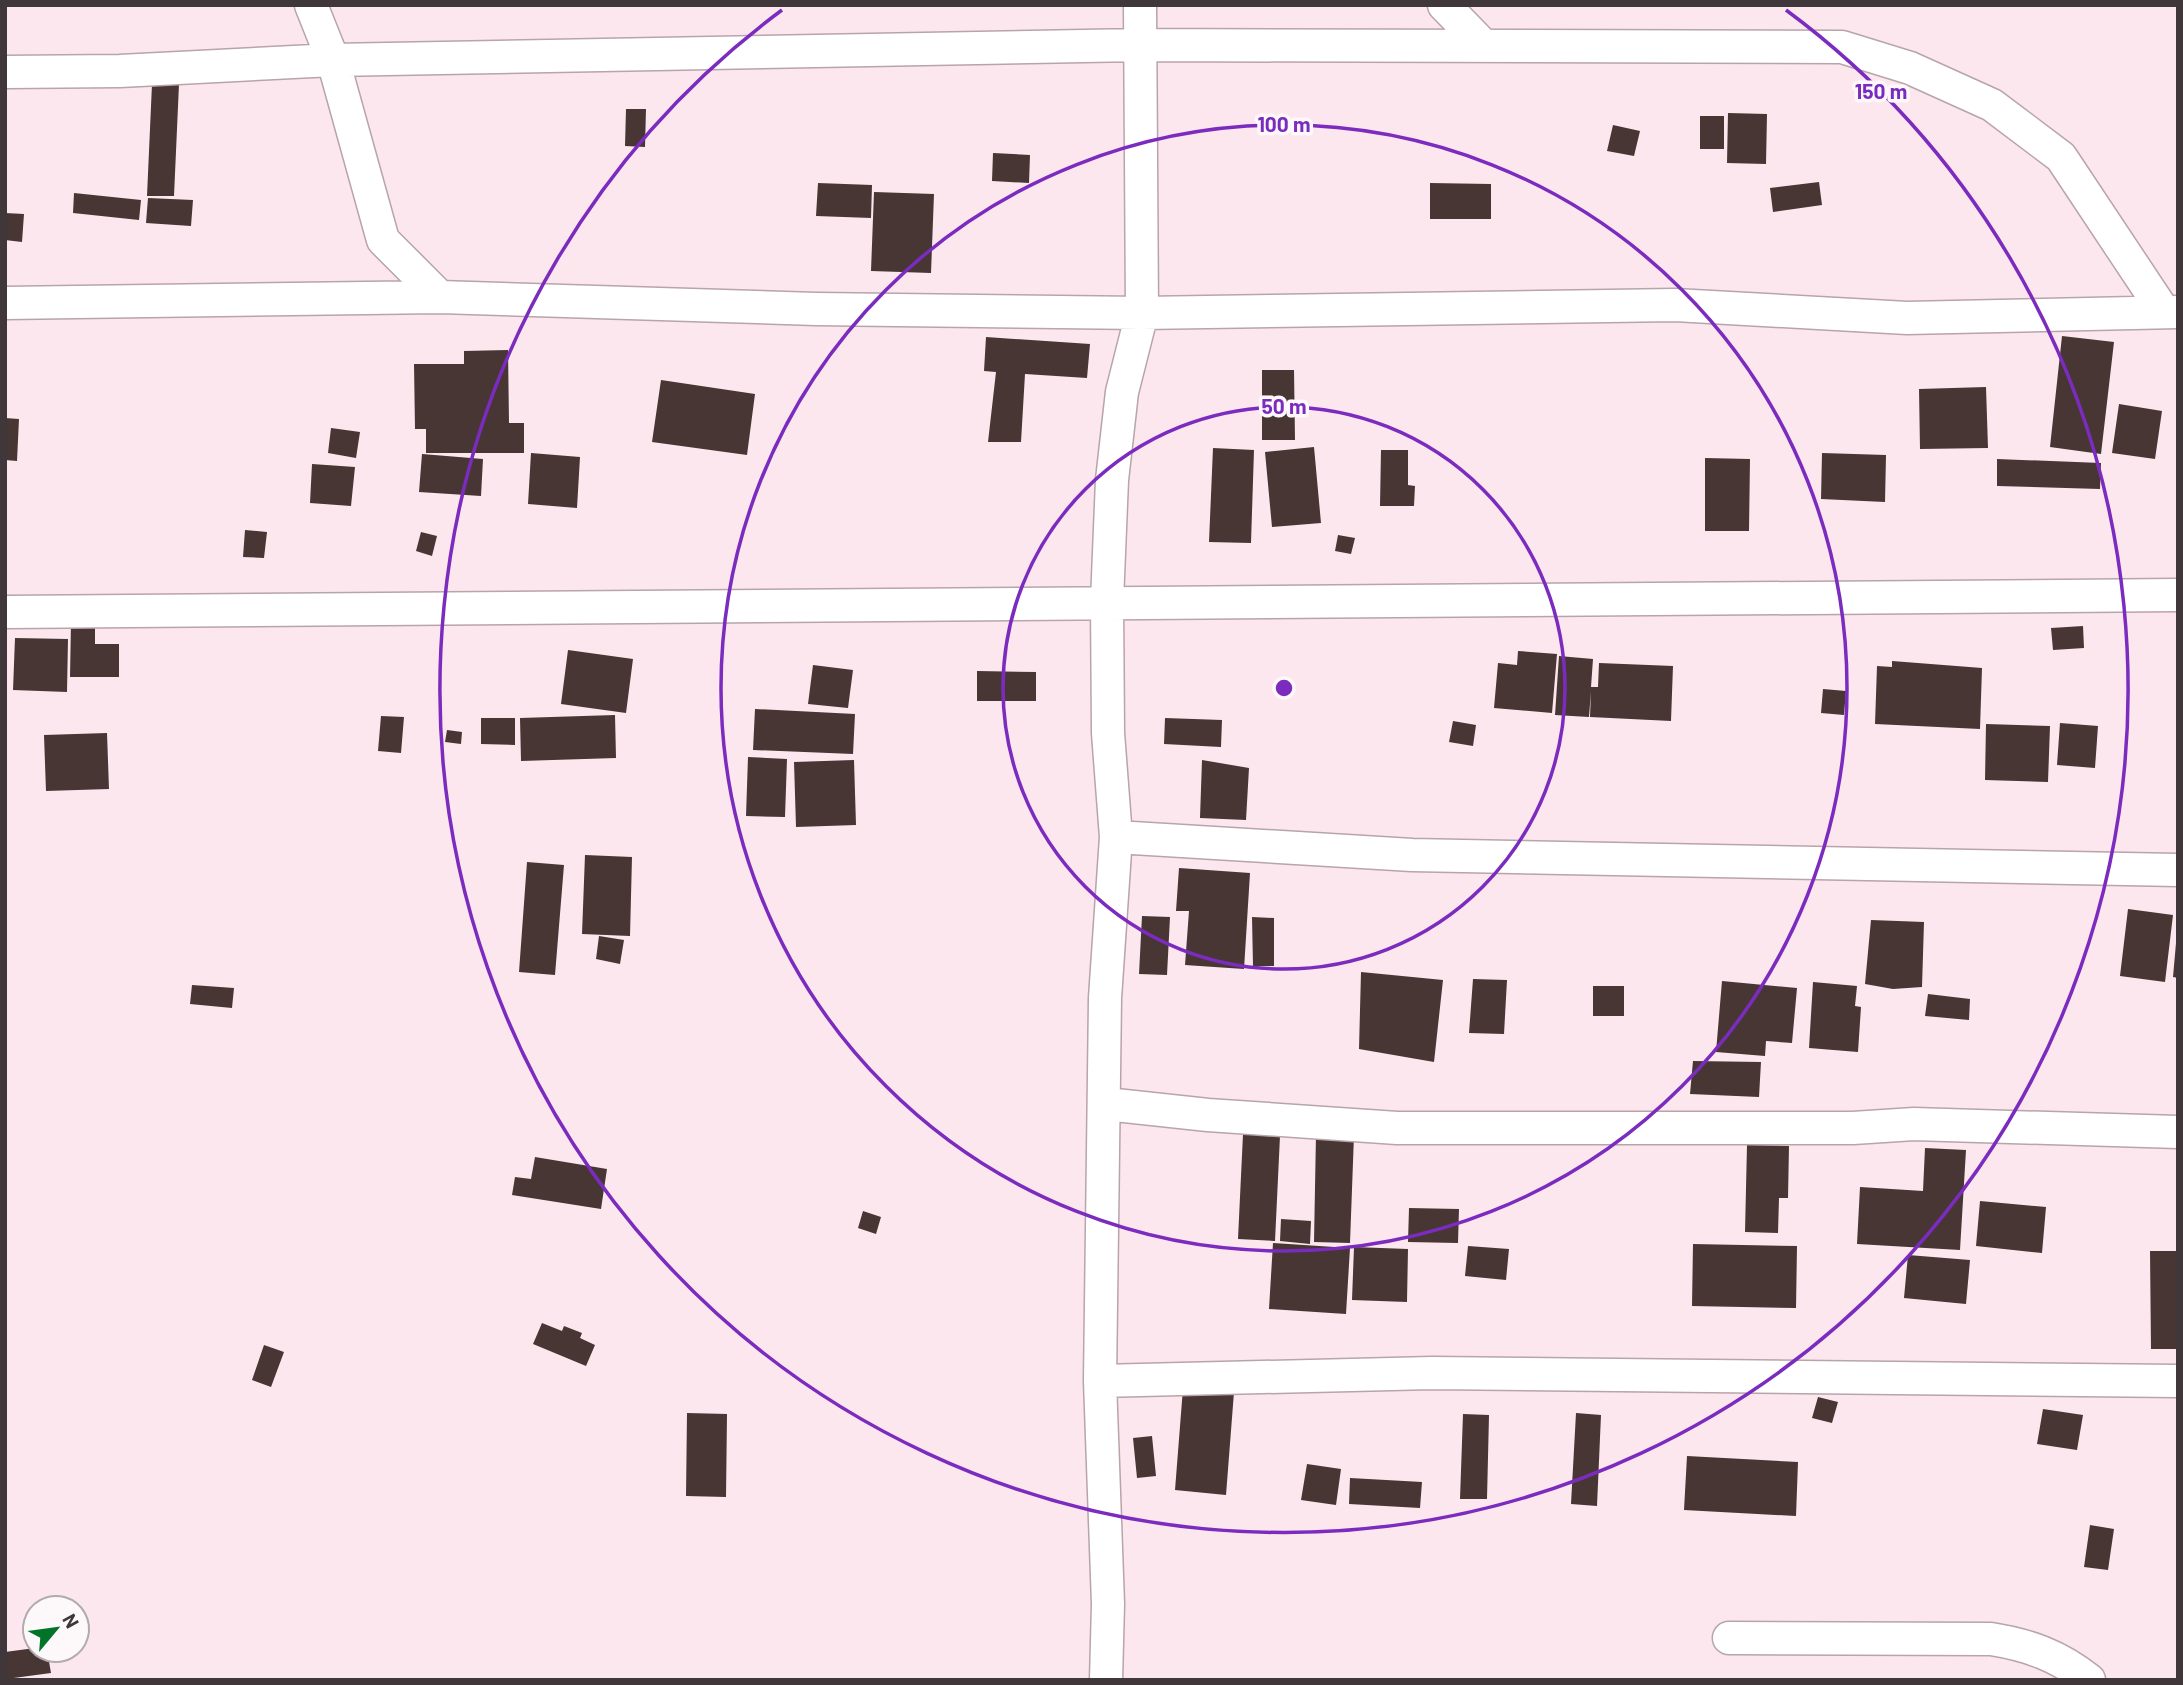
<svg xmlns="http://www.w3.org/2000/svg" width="2183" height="1685" font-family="Barlow,sans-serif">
<rect width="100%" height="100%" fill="#fce7ee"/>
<!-- building -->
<path fill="#473634" d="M152,84H179L174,196H147Z
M626,109H646L645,147L625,146Z
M1728,113L1767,114L1766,164L1727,163Z
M1700,116H1724V149H1700Z
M1613,125L1640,131L1634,156L1607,151Z
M993,153L1030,155L1029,183L992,181Z
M1819,182L1822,205L1773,212L1770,188Z
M818,183L872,185L871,218L816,216Z
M1430,183L1491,184V219H1430Z
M874,192L934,194L931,273L871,271Z
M74,193L141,200L139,220L73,213Z
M148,198L193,200L191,226L146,223Z
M5,213L24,214L22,242L5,240Z
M2062,336L2114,342L2101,454L2050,447Z
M986,337L1090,344L1087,378L1025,374L1021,442H988L996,372L984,371Z
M508,350L509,423H524V453H426V429H415L414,364H464V351Z
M1262,370H1294L1295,440H1262Z
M661,380L755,394L747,455L652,442Z
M1986,387L1988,448L1920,449L1919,389Z
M2119,404L2162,411L2155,459L2112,453Z
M5,418L19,419L17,461L5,460Z
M331,428L360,432L356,458L328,453Z
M1314,447L1321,523L1272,527L1265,452Z
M1213,448L1254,450L1251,543L1209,542Z
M1381,450H1408V485L1415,486L1414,506H1380Z
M531,453L580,457L577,508L528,504Z
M1822,453L1886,455L1885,502L1821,499Z
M422,454L483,459L481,496L419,492Z
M1705,458L1750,459L1749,531H1705Z
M1997,459L2101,463L2100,489L1997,486Z
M312,464L355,467L351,506L310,503Z
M245,530L267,532L264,558L243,557Z
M421,532L437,536L432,556L416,551Z
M1338,535L1355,538L1351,554L1335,551Z
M71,622H95V644H119V677H70Z
M2083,626L2084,648L2053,650L2051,628Z
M15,638L68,639L67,692L13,690Z
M568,650L633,659L626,713L561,704Z
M1518,651L1557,654L1552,713L1494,708L1498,663L1517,665Z
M1559,656L1593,659L1591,687H1598L1599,663L1673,666L1671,721L1590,717L1591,691L1589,717L1555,715Z
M1892,661L1982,668L1980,729L1875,724L1877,666L1892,667Z
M813,665L853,670L848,708L808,704Z
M977,671L1036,672V701H977Z
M1823,689L1846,691L1844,715L1821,713Z
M755,709L855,714L853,754L753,750Z
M615,715L616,758L521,761L520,718Z
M381,716L404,717L401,753L378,751Z
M481,718H515V745L481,744Z
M1165,718L1222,720L1221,747L1164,744Z
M1453,721L1476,725L1473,746L1449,742Z
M2060,723L2098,726L2095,768L2057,765Z
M1986,724L2050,726L2048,782L1985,780Z
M447,730L462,732L461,744L445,742Z
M107,733L109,789L46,791L44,735Z
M748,757L787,759L785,817L746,816Z
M854,760L856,825L796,827L794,762Z
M1202,760L1249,768L1246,820L1200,818Z
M585,855L632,857L630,936L582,934Z
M527,862L564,865L555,975L519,972Z
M1179,868L1250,873L1244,969L1185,965L1189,911H1176Z
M2128,909L2173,915L2165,982L2120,976Z
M1142,916L1170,917L1167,975L1139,974Z
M1252,917L1274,918V966H1253Z
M1871,920L1924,922L1922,987L1893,989L1865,984Z
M599,936L624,940L620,964L596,959Z
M2176,943H2178V978L2173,977Z
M1361,972L1443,980L1434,1062L1359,1049Z
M1473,979L1507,980L1504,1034L1469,1033Z
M1722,981L1797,988L1792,1043L1766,1041L1765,1056L1716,1052Z
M1813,982L1857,986L1855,1006L1861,1007L1858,1052L1809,1048Z
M192,985L234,988L232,1008L190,1004Z
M1593,986H1624V1016H1593Z
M1928,994L1970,999L1969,1020L1925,1016Z
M1693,1061L1761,1062L1759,1097L1690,1094Z
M1243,1134L1280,1136L1275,1241L1238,1239Z
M1316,1134L1354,1135L1350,1243L1314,1242Z
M1747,1145L1789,1146L1788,1198H1779L1778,1233L1745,1232Z
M1925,1148L1966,1150L1960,1250L1857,1244L1860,1187L1923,1191Z
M535,1157L607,1169L601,1209L512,1195L515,1177L531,1179Z
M1980,1201L2046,1207L2042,1253L1976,1246Z
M1409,1208L1459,1209L1458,1243L1408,1242Z
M863,1211L881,1217L876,1234L858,1228Z
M1281,1219L1311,1221L1310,1244L1280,1241Z
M1273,1243L1350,1248L1346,1314L1269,1309Z
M1693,1244L1797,1246L1796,1308L1692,1306Z
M1468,1246L1509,1249L1506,1280L1465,1276Z
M1354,1247L1408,1249L1407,1302L1352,1300Z
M2150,1251H2178V1349H2151Z
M1908,1255L1970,1260L1966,1304L1904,1298Z
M542,1323L562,1331L564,1326L582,1333L580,1338L595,1345L586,1366L533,1344Z
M264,1345L284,1352L271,1387L252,1380Z
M1183,1388L1234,1392L1226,1495L1175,1490Z
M1818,1397L1838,1402L1832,1423L1812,1418Z
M2043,1409L2083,1415L2077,1450L2037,1444Z
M687,1413L727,1414L726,1497L686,1496Z
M1576,1413L1601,1415L1597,1506L1571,1504Z
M1463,1414L1489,1415L1487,1499H1460Z
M1152,1436L1156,1476L1137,1478L1133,1438Z
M1687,1456L1798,1462L1796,1516L1684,1510Z
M1307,1464L1341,1469L1336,1505L1301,1500Z
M1350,1478L1422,1482L1420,1508L1349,1504Z
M2090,1525L2114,1529L2108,1570L2084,1567Z
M35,1648L47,1650L51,1673L6,1679L5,1652Z"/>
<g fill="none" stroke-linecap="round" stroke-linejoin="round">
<defs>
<path id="minor" d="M311,5L333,60L383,240L440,297
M1444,5L1483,45
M5,72L120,71L333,60L1138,45L1842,47L1910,68L1992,105L2061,157L2164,312
M5,303L440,297L816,309L1142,313L1675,305L1907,318L2178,312
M5,612L2178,595
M1116,837L1412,855L2178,870
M1106,1104L1208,1115L1397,1128H1853L1914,1124L2178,1132
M1100,1381L1432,1373L2178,1381
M1729,1638L1991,1639C2029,1645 2059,1656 2089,1680
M1106,1680L1108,1604L1100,1381L1105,998L1116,837L1108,733L1107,601L1112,480L1122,392L1142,313L1140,5"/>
</defs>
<!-- minor casing -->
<use href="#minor" stroke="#b8a4ab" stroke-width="35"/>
<!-- minor -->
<use href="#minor" stroke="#fff" stroke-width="32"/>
</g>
<!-- distance rings -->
<g fill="none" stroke="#7b2cbf" stroke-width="3.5">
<circle cx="1284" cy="688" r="281"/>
<circle cx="1284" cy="688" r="563"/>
<path d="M1786 10A844 844 0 1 1 782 10"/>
</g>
<circle cx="1284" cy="688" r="10" fill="#7b2cbf" stroke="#fdf9fa" stroke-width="3.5"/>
<g font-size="21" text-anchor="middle" font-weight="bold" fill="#7b2cbf" stroke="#fdf9fa" stroke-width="7" stroke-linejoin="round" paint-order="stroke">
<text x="1881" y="99">150 m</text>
<text x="1284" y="132">100 m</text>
<text x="1284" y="414">50 m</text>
</g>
<!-- border -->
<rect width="2183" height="1685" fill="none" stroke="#3f3739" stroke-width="14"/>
<!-- north arrow -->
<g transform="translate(56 1629) rotate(61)"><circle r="33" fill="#fdf9fa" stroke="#b1abad" stroke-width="2"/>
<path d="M0-5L12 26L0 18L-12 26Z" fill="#017429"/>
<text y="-10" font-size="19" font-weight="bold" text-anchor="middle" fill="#3f3739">N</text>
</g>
</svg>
